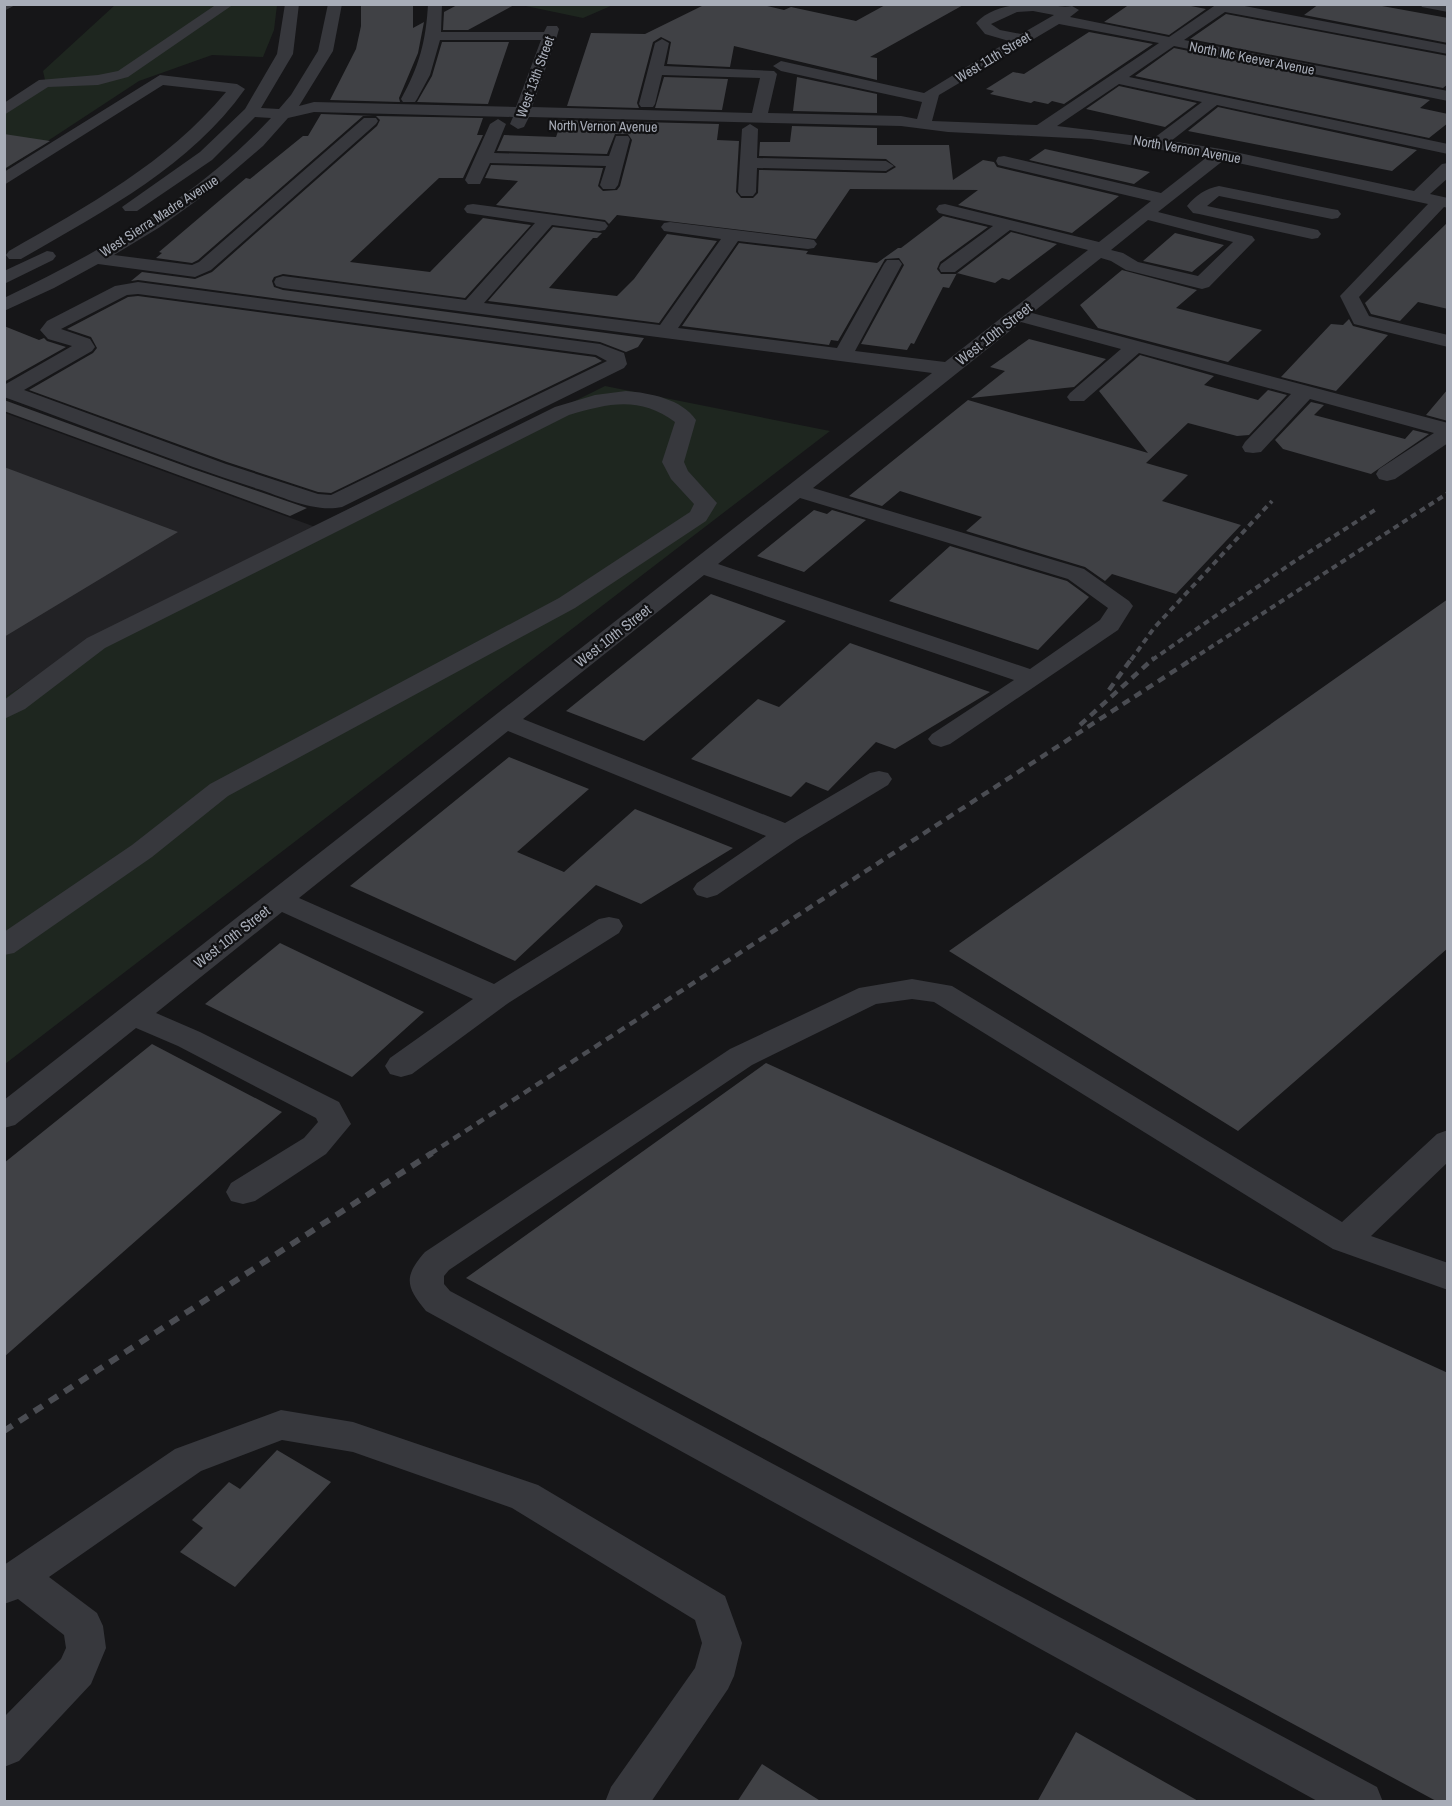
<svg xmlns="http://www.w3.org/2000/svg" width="1452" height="1806" font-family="'Archivo Narrow',sans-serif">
<rect width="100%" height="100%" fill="#161618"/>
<!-- built -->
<path fill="#222225" d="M5,413L318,528L112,631L5,697Z"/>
<!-- green -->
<path fill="#1e261f" d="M115,5H277L274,30L263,57L212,55L139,81L5,169V106L45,80L43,71Z
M521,5L613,4V5L583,18Z
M605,386L830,431L5,1064V697L112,631Z"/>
<!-- building -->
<path fill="#404145" d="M361,4H413V28L424,22L418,53L399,98L400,102L330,100L356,49L361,26Z
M459,4H516L468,30H443L444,12Z
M706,4H759L784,10L791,7L856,21L887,4H965L870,57L877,58V80L734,46L730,67L667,64L671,42L661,37L653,42L637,103L639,108L567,106L591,33L645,34Z
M1130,4H1181L1206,9L1169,35L1104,22Z
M1319,4L1353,6L1371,4L1448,18V43L1304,15Z
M1226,14L1448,56V84L1443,88L1190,39Z
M1089,32L1153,44L1064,104L1052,101L1048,104L1034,101L1031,103L990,94L994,91L986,89L1013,72L1024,74Z
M442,42H509L488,104L417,102L432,76Z
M1174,48L1430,100L1420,108L1448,114V123L1429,138L1135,76Z
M664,77L728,79L722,110L655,108Z
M797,77L877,94V113L793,111Z
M1119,86L1197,103L1165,127L1086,109Z
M1218,107L1417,150L1392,171L1188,131Z
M321,114L374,116H363L198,260L192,263L156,258L162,253L159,252L246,178L250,179L303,136H308Z
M376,116L483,118L477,135H483L463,178H439L350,262L430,272L483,218L531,225L465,298L283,274L274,277L272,281L274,287L283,290L644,338L638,347L626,352L600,342L138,280L131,281L142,272L195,279L212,272L377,126L380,120Z
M562,120L719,124L717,140L739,141L736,192L741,198H753L758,193L759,170L886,173L896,167L886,159L759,156L760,142H790L792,126L877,128V145H949L953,180L983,160L994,162L997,167L1119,196L1072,233L958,205L978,190L850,189L816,239L617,215L609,224L605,220L496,205L518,181L485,178L491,165L603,168L598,186L603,191L617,190L620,186L632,140L628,134H615L607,154L497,151L504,135L556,137Z
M4,134L50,141L4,169Z
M1045,149L1150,172L1134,184L1029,160Z
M943,216L988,227L940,262L937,269L941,274H956L1011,232L1057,244L1009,280L1002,278L995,283L957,273L949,288L943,287L914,344L911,343L907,350L861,344L904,265L899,258L885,259L838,341L831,340L829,345L682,326L739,243L808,251L806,254L877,263L898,248H901Z
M1448,222V309L1418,302L1400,321L1371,314L1365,303Z
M553,227L602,233L597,238H593L549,288L617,296L634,279L667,234L717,241L659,323L488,301Z
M1175,233L1224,245L1192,272L1143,261Z
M1122,270L1197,290L1176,308L1262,330L1228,362L1098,328L1080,305Z
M138,296L595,357L602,361L331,493L318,492L227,462L29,390L93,353L97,348L91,337L67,329L128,297Z
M1349,319L1353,326L1388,335L1336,391L1281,377L1331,324L1343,325Z
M4,326L39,340L44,338L47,341L66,347L4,382Z
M1029,339L1106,359L1074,387L971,398L1005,371L990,367Z
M1140,355L1214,376L1204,385L1258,400L1268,390L1287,395L1249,435L1237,436L1188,423L1146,463L1188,475L1162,501L1241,525L1176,594L1112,574L1105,581L1085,567L966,531L982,517L900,491L882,506L849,496L968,400L1148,453L1099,391Z
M1448,389V421L1426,415Z
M4,400L193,469L307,508L290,516L4,411Z
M1311,402L1324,405L1314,415L1405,439L1413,430L1429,434L1371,474L1283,449L1275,440Z
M4,467L178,532L4,637Z
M814,510L827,514L832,510L866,520L804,572L757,556Z
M950,546L1067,581L1089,597L1038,650L889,601Z
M711,594L786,621L644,741L566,711Z
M1448,599V948L1238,1131L949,951Z
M850,643L990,692L895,749L876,742L828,791L806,782L791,797L691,759L758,699L779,707Z
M509,757L589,789L517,852L564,872L635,809L733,848L641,904L596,885L515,961L350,886Z
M280,943L424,1012L352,1077L205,1004Z
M152,1044L282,1112L4,1357V1163Z
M766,1063L1448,1373V1802H1438L466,1278Z
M277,1450L331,1482L235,1587L180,1552L203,1528L192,1520L229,1482L240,1489Z
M1076,1732L1200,1802H1037Z
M762,1764L822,1802H737Z"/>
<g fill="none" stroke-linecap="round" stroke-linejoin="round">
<!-- minor -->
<path fill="#37383d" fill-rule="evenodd" d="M4,4H17L4,11Z
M217,4H234L128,77L98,85L48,87L4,115V103L39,80L98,75L118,71Z
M285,4H299L293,54L261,108L279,109L291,95L318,51L328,4H342L333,51L299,106L314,102L516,107L541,40H440L430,75L417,99L415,102H403L401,99C419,67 426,41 428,4H442L441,32H544L547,26H557L559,29L557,36L532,107L752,113L760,78L662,75L655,104L653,107H641L639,104L655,43L662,39L669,43L664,66L774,71L777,74L768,113L901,116L917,119L922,102L781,71L773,66L781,61L924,93L1009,41L985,34L976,23C992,5 1021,3 1044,4C1054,5 1062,8 1072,6L1079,10L1070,17L1169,37L1217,4H1234L1448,45V54L1225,12L1184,40L1448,91V101L1174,46L1129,77L1448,144V154L1217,105L1171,141L1221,149L1414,191L1442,164L1448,163V178L1430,194L1448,198V208L1444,207L1359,297L1369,316L1448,335V347L1354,324L1340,296L1428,204L1224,160L1158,212L1252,236L1255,240L1209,287L1202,289L1126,270L1111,261L1101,258L1032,313L1448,423V443L1395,479L1387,481L1379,479L1376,474L1379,469L1434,433L1310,399L1261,452L1253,453L1245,452L1242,447L1245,442L1291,394L1139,353L1084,401H1070L1067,397L1070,393L1121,349L1021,322L813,488L1084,569L1129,601L1133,606L1118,630L950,744L941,747L932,744L928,739L932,734L1014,680L704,575L523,719L785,823L870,773L879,771L888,773L892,779L888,785L797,840L717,895L707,898L697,895L693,889L697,883L766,836L508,731L299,898L494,984L599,919L609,917L619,919L623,926L619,933L507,1004L412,1074L401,1077L390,1074L385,1066L390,1058L473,999L282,912L156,1013L200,1032L339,1102L351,1124L326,1154L255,1201L243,1204L231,1201L226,1192L231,1183L304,1138L318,1122L316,1118L178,1046L136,1028L15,1125L4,1128V1100L932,373L283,288L276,286L274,282L276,278L283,276L466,300L535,223L467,213L464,209L467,205L473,204L599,221L605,222L608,226L605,230L599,231L552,225L484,303L660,325L721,239L664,231L661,227L664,223L670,222L808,239L814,240L817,244L814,248L808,249L738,241L678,328L837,348L884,264L887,260H899L902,264L855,351L945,362L1088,250L1010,230L955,272H941L939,268L941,264L993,226L939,213L936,209L939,205L945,204L1099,242L1151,201L998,165L996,161L998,157L1004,156L1161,193L1207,157L1091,139L948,132L901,126L529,117L524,127L518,129L510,124L513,117L314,112L288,118L263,146L214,188L160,227L114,255L192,265L199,262L364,118H376L378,121L376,124L211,270L195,277L98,264L54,288L4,311V298C100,252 198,197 271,118L255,117L212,160L137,211H125L122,207L200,152L245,109L277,54ZM1033,11L1054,15L1021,34L1000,30L991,24L1017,12ZM1059,24L1159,43L1037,125L932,121L939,95ZM1119,84L1202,102L1154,138L1057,126ZM1148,220L1233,242L1198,276L1138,262L1123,253L1111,250ZM800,498L1068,579L1108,608L1100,620L1030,669L718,564Z
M1420,4H1448V12L1422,7Z
M160,75L237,84L245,89C190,167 102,212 21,259H9L6,255L9,251C87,206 167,163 226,92L163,85L4,185V172Z
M498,119L506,124L494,153L609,156L616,136H628L630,139L618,185L615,189H603L600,185L606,166L490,163L480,184H468L465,180L490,124Z
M750,124L758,129L757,158L886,161L894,166L886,171L757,168L756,192L753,196H741L738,192L742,129Z
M1219,186L1332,209L1338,210L1341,214L1338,218L1332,219L1219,196L1207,206L1318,230L1321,234L1318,238L1312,239L1199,214L1193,213L1187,206C1196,195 1205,189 1219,186Z
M47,251L53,252L56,256L53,260L4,284V271Z
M138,282L600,344L624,353L627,364L624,368L342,507C315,513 283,497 258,489C172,461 89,428 4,397V385L72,346L48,339L40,330L47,321L115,286ZM138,294L596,355L607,361L331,495L318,494L226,464L24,390L92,351L95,347L90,339L61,329L127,295Z
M626,391C650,393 682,399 696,420L684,462L688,471L717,503L706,521L575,608L228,796L152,857L14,953L4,955V932L132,845L210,784L559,598L690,512L694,504L671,479L662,462L675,422C640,396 609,403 569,415L105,648L25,709L4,719V700L87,638L555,407L595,395Z
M912,979L952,986L1342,1222L1437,1134L1448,1130V1162L1371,1236L1448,1263V1290L1333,1249L934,1002L912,999L876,1004L752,1065L449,1270L444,1276V1284L450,1291L1377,1787L1383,1802H1319L426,1311C405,1286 404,1276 425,1252L730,1049L859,988Z
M281,1410L353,1422L538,1485L725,1596L742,1643L734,1676L728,1689L651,1802H605L611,1787L695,1668L702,1643L695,1620L512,1508L353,1452L282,1440L201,1471L49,1577L97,1613L103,1626L106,1648L91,1684L19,1761L4,1767V1717L61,1659L66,1648L64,1635L18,1599L4,1604V1565L175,1449Z"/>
<!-- rail-far2 -->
<path stroke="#4a4c52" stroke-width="4" stroke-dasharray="6 4.5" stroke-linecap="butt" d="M1131,660L1154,628L1272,501
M1152,660L1292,563L1378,508
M1191,660L1448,493"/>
<!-- rail-far1 -->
<path stroke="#4a4c52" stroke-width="4.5" stroke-dasharray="8 6" stroke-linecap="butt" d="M1109,690L1132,658
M1080,725L1154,658
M430,1154L1194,658"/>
<!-- rail -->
<path stroke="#4a4c52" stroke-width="6" stroke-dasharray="10 8" stroke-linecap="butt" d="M4,1431L432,1153"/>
</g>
<g text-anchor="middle" stroke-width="4.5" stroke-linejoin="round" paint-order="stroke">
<!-- far-street labels -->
<g font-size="14" fill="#a8adb8" stroke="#111113">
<text transform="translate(993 57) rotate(-31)" y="5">West 11th Street</text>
<text transform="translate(1252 58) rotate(11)" y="5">North Mc Keever Avenue</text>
<text transform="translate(535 77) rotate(-70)" y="5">West 13th Street</text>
<text transform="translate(603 126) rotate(1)" y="5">North Vernon Avenue</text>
<text transform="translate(1187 149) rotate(10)" y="5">North Vernon Avenue</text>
<text transform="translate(159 216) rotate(-33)" y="5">West Sierra Madre Avenue</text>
</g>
<!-- street labels -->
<g font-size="15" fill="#a8adb8" stroke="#111113">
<text transform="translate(994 334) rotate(-38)" y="5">West 10th Street</text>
<text transform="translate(613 636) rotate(-38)" y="5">West 10th Street</text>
<text transform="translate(232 937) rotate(-38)" y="5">West 10th Street</text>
</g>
</g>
<!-- border -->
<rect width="1452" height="1806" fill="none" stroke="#a8adb8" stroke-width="12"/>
</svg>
